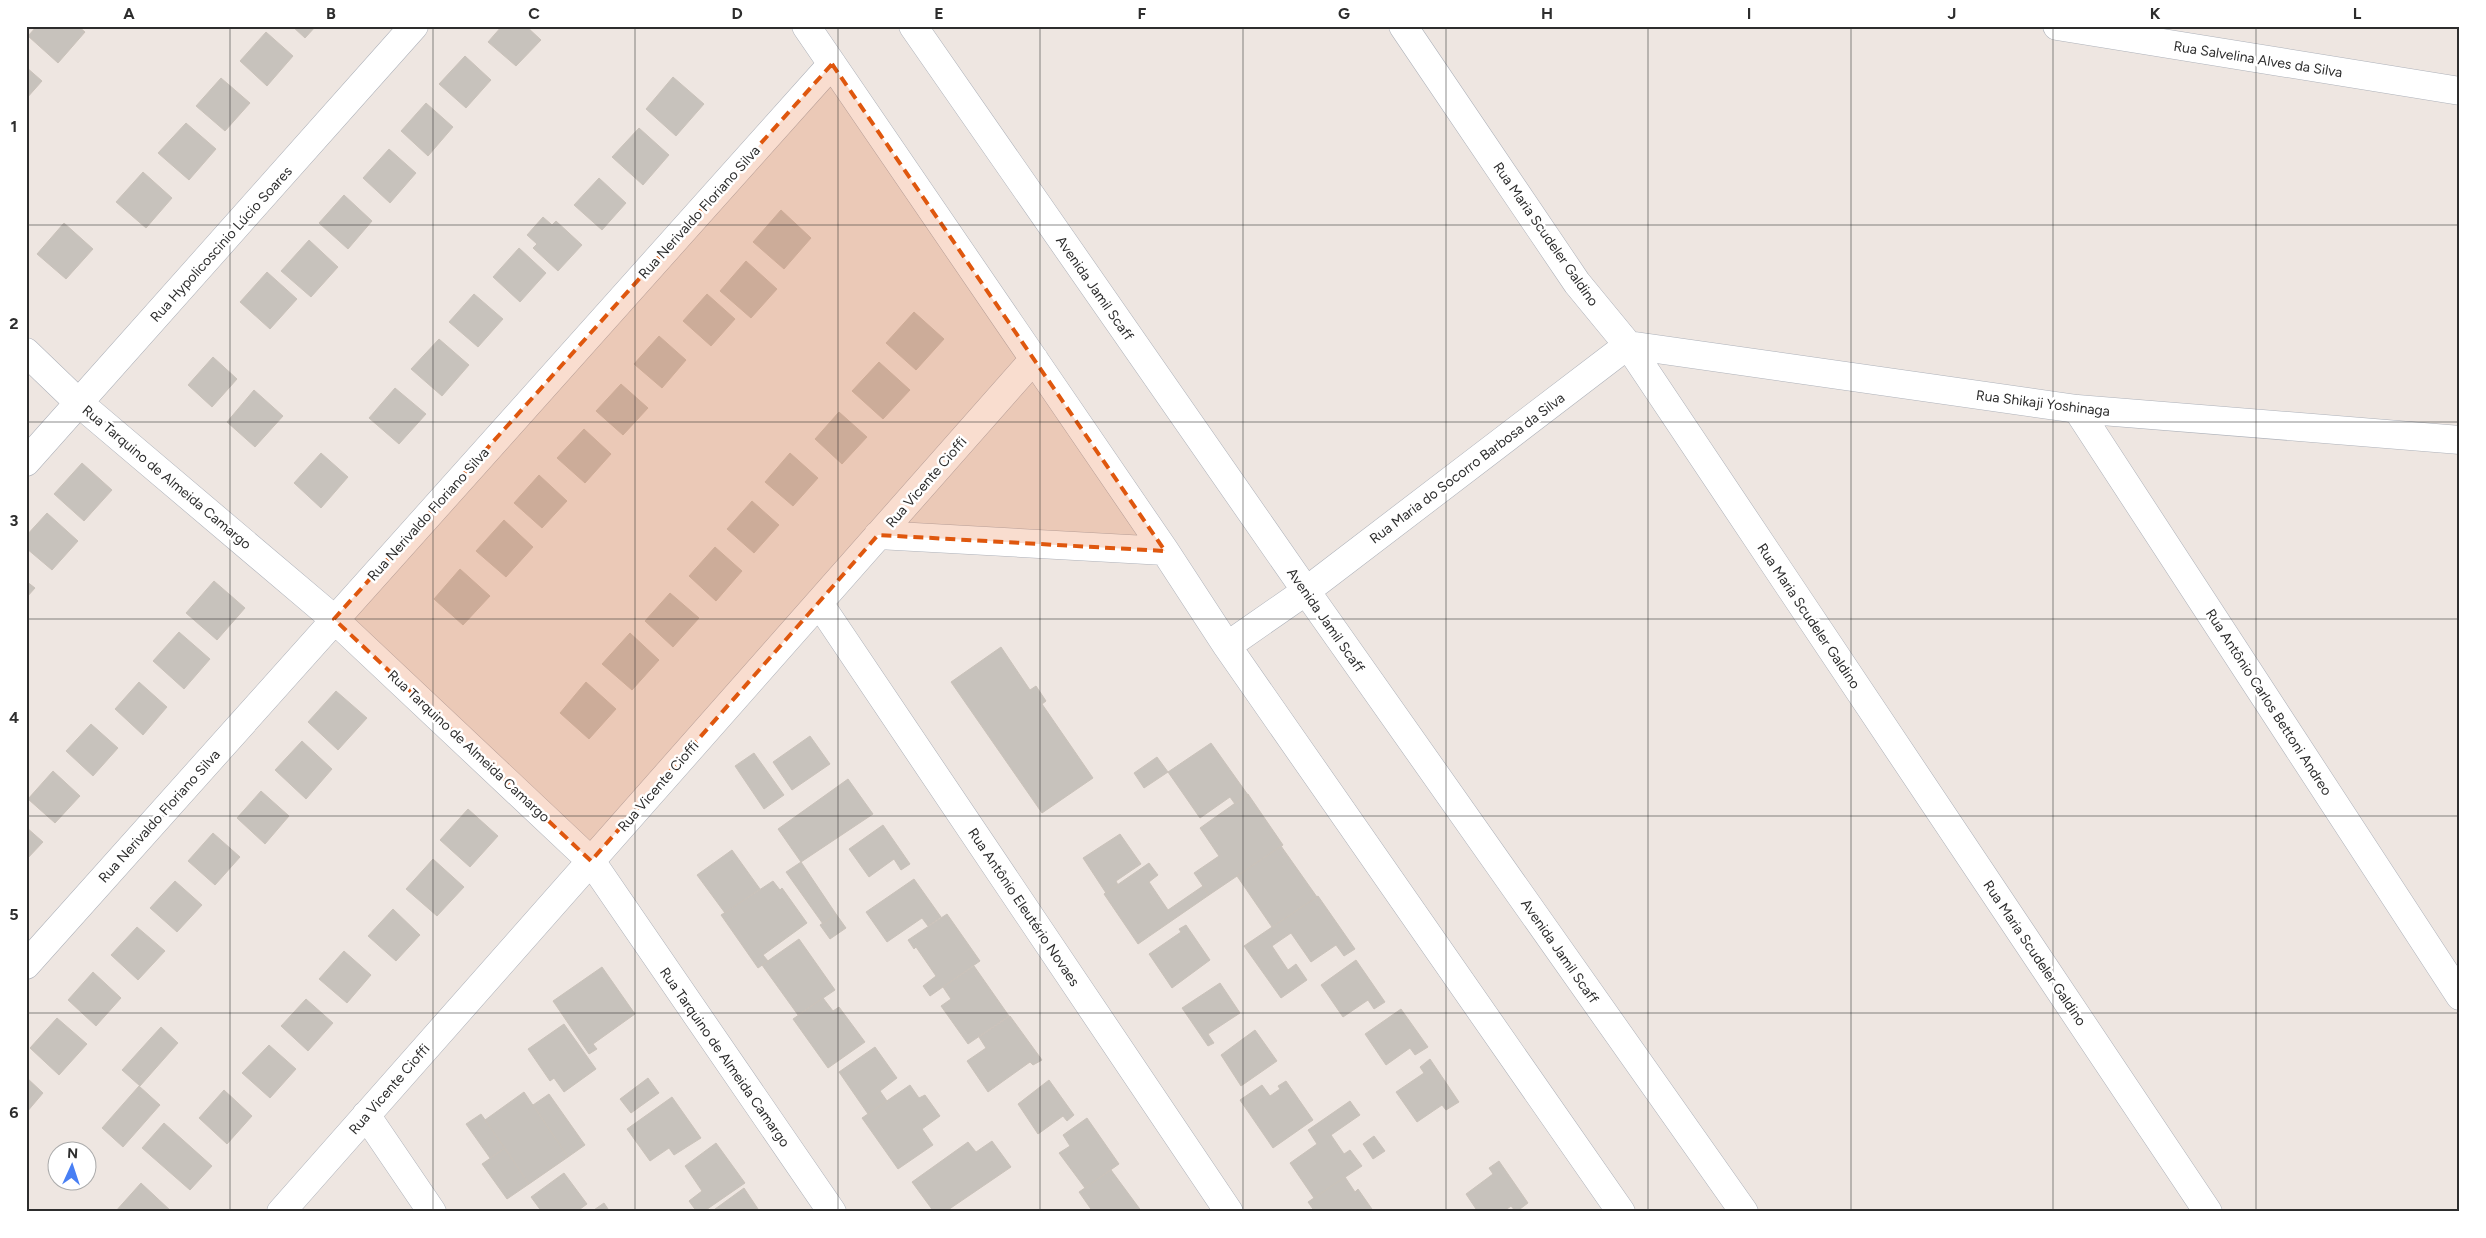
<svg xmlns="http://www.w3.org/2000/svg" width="2486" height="1238" font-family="Figtree,sans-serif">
<rect width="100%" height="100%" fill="#eee6e1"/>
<!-- building -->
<path fill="#c7c2bc" stroke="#cac2ba" d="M37,26H78L85,32L58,63L28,36Z
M292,26H316L305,38Z
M502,26H526L541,40L516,66L488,42Z
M266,32L293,56L267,86L240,61Z
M465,56L491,80L466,108L439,84Z
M26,67L42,81L26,99Z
M673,77L704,104L676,136L646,109Z
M221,78L250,103L225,131L196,106Z
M426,103L453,127L428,156L401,131Z
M186,123L216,149L189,180L158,153Z
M639,128L669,155L643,185L612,157Z
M389,149L416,173L390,203L363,178Z
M143,172L172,198L146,228L116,202Z
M599,178L626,203L602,230L574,205Z
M344,195L372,221L348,249L319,223Z
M781,210L811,238L784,269L753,242Z
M543,217L552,225L556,221L582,245L558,271L533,248L537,244L527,235Z
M64,223L93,249L66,279L37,254Z
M309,240L338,267L311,297L281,271Z
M519,248L546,273L520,302L493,277Z
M746,261L777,289L751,318L720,291Z
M267,272L297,299L270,329L240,302Z
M474,294L503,319L478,347L449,322Z
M707,294L735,319L711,346L683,321Z
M914,312L944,339L916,370L886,343Z
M659,336L686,360L662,388L634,364Z
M439,339L469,365L442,396L411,369Z
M213,357L237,379L212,407L188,385Z
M879,362L910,390L883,419L852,391Z
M621,384L648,408L623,435L596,411Z
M395,388L426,414L399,444L369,418Z
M254,390L283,416L255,447L227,422Z
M839,412L867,437L842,464L815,439Z
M584,429L611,454L585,483L557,458Z
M321,453L348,477L321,508L294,483Z
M790,453L818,478L793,506L765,482Z
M82,463L112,490L84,521L54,494Z
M539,475L567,501L542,528L514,503Z
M752,501L779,525L754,553L727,529Z
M47,513L78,541L52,570L26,548V536Z
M504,520L533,547L506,577L476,551Z
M715,547L742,571L716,601L689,576Z
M460,569L490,596L463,625L434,599Z
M26,581L35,588L26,598Z
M214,581L245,608L217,640L186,613Z
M670,593L699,618L673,647L645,621Z
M179,632L210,659L184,689L153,661Z
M630,633L659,660L632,690L602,664Z
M1001,647L1030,690L1036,686L1046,701L1042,704L1093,778L1042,813L951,682Z
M139,682L167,707L143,735L115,709Z
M586,682L616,709L589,739L560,713Z
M336,691L367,718L338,750L308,722Z
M91,724L118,748L93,776L66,751Z
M810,736L830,764L792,790L773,762Z
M302,741L332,769L306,799L275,770Z
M1211,743L1248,795L1235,804L1230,797L1200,818L1168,772Z
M754,753L784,795L764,809L735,766Z
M1157,757L1168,772L1144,788L1134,773Z
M53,771L80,796L55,823L28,799Z
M848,779L873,814L801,862L778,829Z
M261,791L289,816L265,844L237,818Z
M1248,794L1283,845L1209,895L1194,873L1219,856L1200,828Z
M468,809L498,836L470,867L440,840Z
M883,825L910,864L901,870L894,859L869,877L849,849Z
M26,827L43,842L26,860Z
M213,833L240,857L215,885L188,861Z
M1120,834L1141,864L1116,881L1118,885L1106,893L1083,858Z
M1281,846L1317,897L1272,927L1237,876Z
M732,850L760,889L725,913L697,875Z
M433,859L464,887L437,916L406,889Z
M801,862L836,914L823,924L786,872Z
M1149,863L1158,875L1149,882L1168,910L1203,886L1209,895L1138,944L1104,894Z
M914,879L941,917L928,926L922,918L887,942L866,912Z
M175,881L202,905L177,932L150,908Z
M773,881L780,890L782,888L807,923L763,955L768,961L758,968L721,915Z
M1318,896L1355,949L1344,956L1336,945L1311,962L1291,933L1272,946L1288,970L1296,964L1307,980L1281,998L1244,946Z
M393,909L420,935L396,961L368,936Z
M836,914L846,928L830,939L820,925Z
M947,914L980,961L930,996L923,986L936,976L916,947L914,949L908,940Z
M1186,925L1210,960L1172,988L1149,954L1181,932L1179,929Z
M137,927L165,951L138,980L111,955Z
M799,939L835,990L798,1015L762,965Z
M344,951L371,975L347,1003L319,979Z
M1356,960L1385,1002L1374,1009L1368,1000L1343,1017L1321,985Z
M974,966L1009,1016L968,1044L941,1006L951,999L943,987Z
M602,967L635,1014L593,1044L597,1049L589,1054L553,1001Z
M93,972L121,998L96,1026L68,1000Z
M1220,983L1240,1013L1208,1034L1214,1043L1208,1046L1182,1008Z
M823,998L833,1011L839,1007L865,1042L828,1068L793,1019Z
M306,999L333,1023L308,1051L281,1026Z
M1401,1009L1428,1047L1415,1055L1410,1048L1386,1065L1365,1034Z
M1010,1016L1042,1060L1033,1065L1030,1062L988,1092L967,1061L986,1048L979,1037Z
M57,1018L87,1044L59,1075L30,1048Z
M564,1024L596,1069L564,1092L554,1078L550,1081L528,1049Z
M161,1027L178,1043L140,1086L122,1070Z
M1255,1030L1277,1061L1241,1086L1221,1055Z
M269,1045L296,1069L270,1098L242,1073Z
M875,1047L897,1078L880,1091L887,1101L868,1114L839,1072Z
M1430,1059L1459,1102L1446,1110L1442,1105L1417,1122L1396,1092L1424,1073L1420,1067Z
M26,1077L43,1093L26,1113Z
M648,1078L659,1093L631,1113L620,1099Z
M1049,1080L1074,1115L1067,1121L1063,1116L1038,1134L1018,1104Z
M1286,1081L1313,1120L1273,1148L1240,1100L1262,1085L1270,1096L1280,1089L1278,1086Z
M910,1085L919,1098L925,1095L940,1116L922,1129L933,1145L898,1169L862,1118Z
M139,1086L160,1105L123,1147L102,1128Z
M224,1090L252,1116L227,1144L199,1118Z
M524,1092L568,1157L529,1184L485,1120Z
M549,1094L585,1145L568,1157L533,1105Z
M672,1097L701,1138L674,1155L669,1148L650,1161L627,1129Z
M1350,1101L1360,1115L1331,1135L1344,1154L1350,1150L1362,1166L1314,1198L1290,1163L1317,1144L1308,1130Z
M481,1114L505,1148L490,1158L466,1124Z
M1087,1118L1119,1164L1085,1188L1059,1153L1070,1146L1063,1135Z
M164,1123L212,1166L190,1190L142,1148Z
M1374,1136L1385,1151L1373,1159L1363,1144Z
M992,1141L1011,1167L945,1212H934L912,1182L968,1142L976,1152Z
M716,1143L745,1183L703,1212H697L689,1201L702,1191L685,1166Z
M505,1148L529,1184L507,1199L482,1164Z
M1499,1161L1528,1203L1516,1212L1511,1206L1503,1212H1478L1466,1194L1493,1174L1489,1168Z
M1111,1170L1142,1212H1093L1079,1192Z
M564,1173L587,1204L576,1212H542L531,1197Z
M1345,1177L1355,1192L1358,1189L1374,1212H1315L1308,1202Z
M141,1183L172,1212H115Z
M744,1188L760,1212H711Z
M604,1203L610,1212H591Z"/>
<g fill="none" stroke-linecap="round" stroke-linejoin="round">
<defs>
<path id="minor" d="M806,26L1165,551L1227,646L1621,1212
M913,26L1306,591L1744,1212
M1403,26L1577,283L1628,345L2208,1212
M2057,26L2460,91
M26,352L79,403L334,619L591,861L832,1212
M2077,409L2460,996
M26,462L414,26
M878,535L1165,551
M819,603L1229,1212
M1227,646L1306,591L1628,345L2077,409L2460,440
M26,965L832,64
M366,1115L432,1212
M281,1212L1034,359"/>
</defs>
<!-- minor casing -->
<use href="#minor" stroke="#adb1b9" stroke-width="29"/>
<!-- minor -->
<use href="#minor" stroke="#fff" stroke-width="28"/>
</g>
<!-- marked area -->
<path fill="#df570e" fill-opacity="0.2" stroke="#df570e" stroke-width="4" stroke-dasharray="10 6" stroke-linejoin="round" d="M832,64L1165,551L878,535L591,861L334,619Z"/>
<!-- grid -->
<path fill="none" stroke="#2d2d2d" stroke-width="1" stroke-opacity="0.55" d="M230,26V1212M433,26V1212M635,26V1212M838,26V1212M1040,26V1212M1243,26V1212M1446,26V1212M1648,26V1212M1851,26V1212M2053,26V1212M2256,26V1212M26,225H2460M26,422H2460M26,619H2460M26,816H2460M26,1013H2460"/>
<g text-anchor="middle" stroke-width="5" stroke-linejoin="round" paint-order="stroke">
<!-- street labels -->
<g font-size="14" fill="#2d2d2d" stroke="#fff">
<text transform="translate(2258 59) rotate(9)" y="5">Rua Salvelina Alves da Silva</text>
<text transform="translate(699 212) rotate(-48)" y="5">Rua Nerivaldo Floriano Silva</text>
<text transform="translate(1546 234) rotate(55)" y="5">Rua Maria Scudeler Galdino</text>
<text transform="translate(221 244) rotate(-48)" y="5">Rua Hypolicoscinio Lúcio Soares</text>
<text transform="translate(1095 288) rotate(55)" y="5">Avenida Jamil Scaff</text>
<text transform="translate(2043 403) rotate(7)" y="5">Rua Shikaji Yoshinaga</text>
<text transform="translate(1467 468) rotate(-37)" y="5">Rua Maria do Socorro Barbosa da Silva</text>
<text transform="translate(167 477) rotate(40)" y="5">Rua Tarquino de Almeida Camargo</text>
<text transform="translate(926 482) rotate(-49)" y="5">Rua Vicente Cioffi</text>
<text transform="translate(428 514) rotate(-48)" y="5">Rua Nerivaldo Floriano Silva</text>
<text transform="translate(1809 616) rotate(56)" y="5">Rua Maria Scudeler Galdino</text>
<text transform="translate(1326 620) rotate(55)" y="5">Avenida Jamil Scaff</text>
<text transform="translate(2269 702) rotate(57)" y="5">Rua Antônio Carlos Bettoni Andreo</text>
<text transform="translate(469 746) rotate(43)" y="5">Rua Tarquino de Almeida Camargo</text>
<text transform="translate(658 786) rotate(-49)" y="5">Rua Vicente Cioffi</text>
<text transform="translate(159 816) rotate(-48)" y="5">Rua Nerivaldo Floriano Silva</text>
<text transform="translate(1024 907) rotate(56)" y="5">Rua Antônio Eleutério Novaes</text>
<text transform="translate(1560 951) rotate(55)" y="5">Avenida Jamil Scaff</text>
<text transform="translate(2035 953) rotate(56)" y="5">Rua Maria Scudeler Galdino</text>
<text transform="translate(725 1057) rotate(55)" y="5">Rua Tarquino de Almeida Camargo</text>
<text transform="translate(389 1089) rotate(-49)" y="5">Rua Vicente Cioffi</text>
</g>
</g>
<!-- border -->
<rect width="2486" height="1238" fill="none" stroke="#ffffff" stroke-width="55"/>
<!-- north arrow -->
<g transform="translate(72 1166) rotate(3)"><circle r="24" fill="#ffffff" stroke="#ababab"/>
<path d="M0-4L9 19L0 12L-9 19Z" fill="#487ff4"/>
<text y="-8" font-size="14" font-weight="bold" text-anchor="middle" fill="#2d2d2d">N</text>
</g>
<rect x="28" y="28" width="2430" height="1182" fill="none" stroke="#2d2d2d" stroke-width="2"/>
<g font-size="16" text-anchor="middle" font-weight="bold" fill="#2d2d2d">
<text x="129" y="19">A</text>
<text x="331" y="19">B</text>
<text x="534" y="19">C</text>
<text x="737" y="19">D</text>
<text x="939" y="19">E</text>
<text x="1142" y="19">F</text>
<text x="1344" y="19">G</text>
<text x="1547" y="19">H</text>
<text x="1749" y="19">I</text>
<text x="1952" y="19">J</text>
<text x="2155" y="19">K</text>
<text x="2357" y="19">L</text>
<text x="14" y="132">1</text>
<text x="14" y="329">2</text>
<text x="14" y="526">3</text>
<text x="14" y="723">4</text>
<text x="14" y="920">5</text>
<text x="14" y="1118">6</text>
</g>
</svg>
